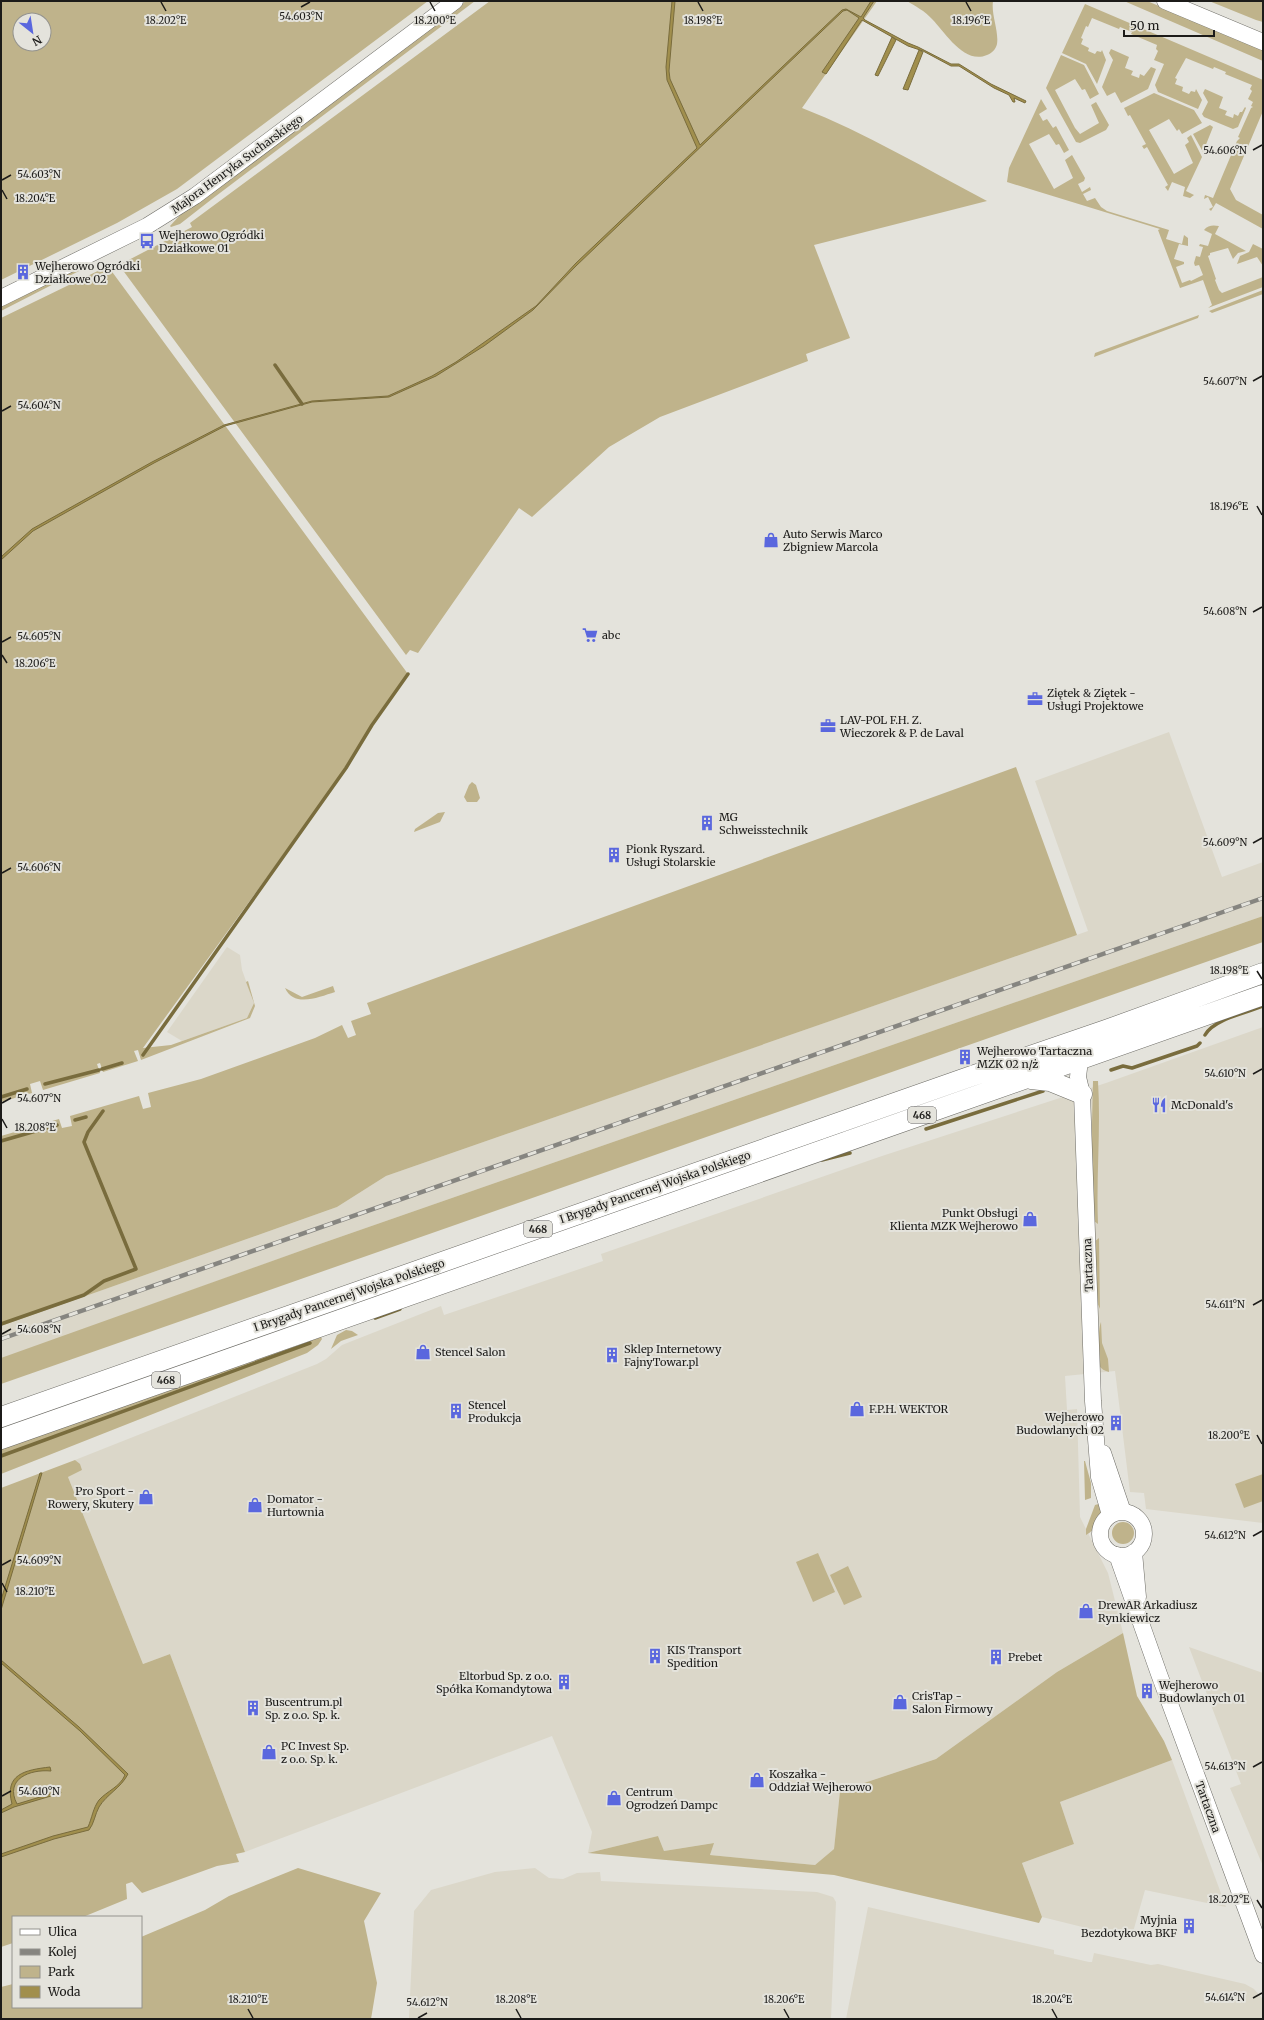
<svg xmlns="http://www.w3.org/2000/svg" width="1264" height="2020" font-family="Merriweather,serif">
<rect width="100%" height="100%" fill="#e4e3dc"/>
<!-- built -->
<path fill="#dbd7c9" d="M1169,732L1222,877L1263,862V916L314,1246L1,1359V1326L337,1207L386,1176L1088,931L1035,781Z
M227,947L240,955L242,970L254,1003L247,1018L182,1041L167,1032Z
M1263,1027V1523L1146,1509L1144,1493L1130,1492L1115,1371L1065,1376L1067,1410L1077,1409L1080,1517L1108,1573L1123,1633L1057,1672L936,1759L840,1791L834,1849L815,1865L710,1855L713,1843L664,1851L658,1836L588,1853L592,1832L552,1736L245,1852L170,1654L143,1664L68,1477L82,1470L75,1460L317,1364L326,1359L342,1345L441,1306L444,1315L524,1288L603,1261L601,1254L882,1156L1106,1083Z
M1189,1647L1263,1673V1866L1230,1788L1241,1784Z
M1172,1760L1226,1907L1145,1890L1131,1939L1042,1917L1022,1863L1074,1844L1060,1802Z
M535,1868L549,1878L563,1879L577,1873L600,1872L601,1881L817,1892L833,1897L836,1902L831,2019H409L414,1911L431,1890L495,1872Z
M868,1907L1054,1950V1954L1089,1962H1092L1094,1953L1151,1965L1158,1964L1245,1984L1254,1989L1263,1999V2019H846Z"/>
<!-- green -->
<path fill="#bfb38b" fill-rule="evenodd" d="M1,1H428L177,189L117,223L1,280ZM20,20H44V44H20Z
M466,1H475L212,199L180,224L171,227L170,226L181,214Z
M490,1H877L802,108C866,133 926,169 987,201L814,245L850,338L806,354L808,361L660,417L609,447L532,517L519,508L418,653L410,650L406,655L119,265L192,227L190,223Z
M907,1H993C991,15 999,31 997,44C996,49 992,53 987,55C964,65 945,32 932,19C925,11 915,6 907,1Z
M1124,1H1147L1263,49V61Z
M1209,1H1263V22L1256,20Z
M1085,4L1263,80V111L1230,189L1236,200L1263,215V229L1216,203L1211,211L1209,209L1213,207L1208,197L1204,199L1205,195L1213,198L1237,141L1240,138L1238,137L1251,108L1253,107L1251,106L1253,102L1248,99L1252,91L1250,89L1252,85L1225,74L1226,72L1214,67L1213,69L1186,58L1175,78L1177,79L1175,84L1183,87L1182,91L1189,94L1191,91L1195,92L1196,89L1202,100L1198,109L1158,92L1155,85L1164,64L1154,60L1158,51L1156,49L1157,45L1131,34L1132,32L1120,27L1119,29L1092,18L1088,27L1086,26L1081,38L1083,39L1081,44L1089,48L1088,51L1095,54L1097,51L1101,52L1102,50L1106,60L1097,84L1086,64L1062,53Z
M1111,49L1129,57L1125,68L1133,71L1131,75L1139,78L1140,74L1144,76L1151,67L1156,69L1148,89L1121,103L1115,92L1107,96L1102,87L1113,60L1109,53Z
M1061,55L1084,65L1099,94L1090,99L1085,89L1082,90L1075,79L1055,90L1075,128L1080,134L1099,123L1091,105L1096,102L1109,125L1106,130L1080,143L1076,142L1046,88Z
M1205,89L1223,97L1219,108L1227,111L1225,115L1233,118L1234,114L1238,116L1240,112H1242L1245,107L1246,108L1238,127L1233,129L1204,117L1202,114L1208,102L1203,93Z
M1154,93L1194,110L1202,123L1182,134L1179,129L1177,131L1169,119L1149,130L1174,174L1193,163L1185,145L1189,142L1187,138L1191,135L1202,157L1186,191L1194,195L1190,198L1183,196L1185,187L1172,182L1168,191L1165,187L1168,185L1147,147L1144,149L1142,146L1146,144L1130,115L1120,120L1128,116L1124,108Z
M1041,99L1047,109L1039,114L1043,121L1047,119L1053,128L1056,126L1069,150L1064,153L1059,144L1056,145L1049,134L1029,144L1054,189L1073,178L1065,160L1072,155L1085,178L1084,181L1078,184L1082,192L1090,187L1091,190L1083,194L1087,201L1095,198L1101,207L1107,211L1169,230L1166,239L1182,244L1184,235L1188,238V246L1179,244L1174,259L1184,262V264L1176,267L1182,283L1190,280L1191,281L1203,275L1199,265L1195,266L1194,263L1196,256L1200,257L1203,247L1199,246L1200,244L1208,246L1212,234L1204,230C1208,225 1213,225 1219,226L1215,234L1246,251L1238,253L1233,259L1228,248L1210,253V255L1208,256L1216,279L1215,280L1219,290L1222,293L1263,277V287L1208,308L1212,305L1203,280L1180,288L1158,230L1160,229L1007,182L1009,168Z
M1210,125L1213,127L1203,152L1193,134Z
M1253,244L1263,249V266L1257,257L1237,264L1240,256L1249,252Z
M106,267L108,270L110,269L408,674L372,725L346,768L143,1048L171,1045L247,1018L254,1003L246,982L248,981L255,1006L250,1018L141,1060L138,1050L134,1051L138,1061L103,1072L100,1063L97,1064L100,1073L43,1090L40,1081L30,1084L32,1093L1,1102V318Z
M77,268L79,271L1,311V305Z
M1263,290V294L1212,313L1209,311Z
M1199,315L1198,318L1094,357L1095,353Z
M1016,767L1077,935L386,1176L337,1207L1,1326V1136L59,1119L62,1128L72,1126L70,1116L139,1096L143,1109L151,1107L148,1093L201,1079L315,1038L342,1025L348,1038L356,1035L351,1021L371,1014L367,1003Z
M472,782L476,785L480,798L477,802H467L464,797L469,785Z
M445,812L440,822L414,832L415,829L438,813Z
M1263,916V942L1,1384V1358L314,1246Z
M333,986L335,992C319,997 294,1008 285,988L302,997Z
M1093,1081H1098C1101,1129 1096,1177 1098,1224L1094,1221L1091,1170Z
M1099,1238L1100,1309L1097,1302L1094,1242Z
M1101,1322L1102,1343L1108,1359L1109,1372C1105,1371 1101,1369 1099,1365C1097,1357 1098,1329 1101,1322Z
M346,1330L352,1331L358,1335L341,1341L331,1349L337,1335Z
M321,1337L322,1339L318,1345L307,1353L1,1474V1446Z
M75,1460L80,1464L82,1470L68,1477L143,1664L170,1654L245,1852L236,1854L239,1862L217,1866L142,1893L132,1882L126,1884L127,1899L83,1917H13V1943L1,1947V1488Z
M1084,1461H1085L1091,1483V1498L1085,1500Z
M1263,1474V1501L1244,1508L1235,1484Z
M1102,1503C1103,1516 1098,1528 1086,1535V1529L1095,1505Z
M1112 1533a11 11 0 1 1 22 0a11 11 0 1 1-22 0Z
M818,1553L835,1592L813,1602L796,1562Z
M848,1566L862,1597L844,1605L830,1575Z
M1123,1633L1137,1696L1164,1741L1172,1760L1060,1802L1074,1844L1022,1863L1042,1917L1039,1923L834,1875L588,1853L658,1836L664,1851L714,1843L710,1855L815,1865L834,1849L840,1791L936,1759L1057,1672Z
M298,1868L381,1893L364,1921L377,1983L371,2019H1V1987L13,1984V2007H141V1937L205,1910L229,1896Z"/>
<!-- water -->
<path fill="#a18f4d" stroke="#796c3d" d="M672,1H675L669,71L670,79L700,145L842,10L846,9L861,17L871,1H874L863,18L865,20L908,43L918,47L951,64H959L991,84L1026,101L1025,103L1014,98L1015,102H1013L1009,95L994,88L959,66H951L923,51L908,46L862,20L826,74L822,72L859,18L847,10L843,11L576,266L533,310L484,346L436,376L389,397L312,402L225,426L154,463L33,531L1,560L2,556L32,529L152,462L224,425L312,401L388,396L432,376L456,362L536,306L576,263L697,148L667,80L666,67Z
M892,37L896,40L878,76L875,75Z
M919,50L923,52L908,90L903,89Z
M40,1473H42L1,1610V1600Z
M1,1660L79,1727L128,1774C121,1788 107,1794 99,1807C95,1814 94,1824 89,1830L54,1839L1,1857V1854L53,1836L88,1827C92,1818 93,1808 99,1800C107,1791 120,1787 125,1775L80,1731L1,1663Z
M50,1767L51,1771C30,1769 4,1779 17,1804L60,1791L61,1793L14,1807L1,1813V1810L12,1804C4,1774 25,1770 50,1767Z"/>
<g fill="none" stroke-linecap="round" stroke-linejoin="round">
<!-- stream -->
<path stroke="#796c3d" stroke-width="3.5" d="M275,365L302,404
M1205,1035C1214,1019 1246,1013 1263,1006
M143,1055L346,768L372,725L408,674
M102,1069L122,1063
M1111,1070L1123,1066L1132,1068L1197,1046L1200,1043
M45,1084L99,1070
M1,1097L27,1089
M75,1120L86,1117
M926,1129L1043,1091
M1,1141L57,1125
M822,1160L850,1153
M375,1318L400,1309
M1,1324L84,1295L104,1281L136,1269L84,1142L88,1132L103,1111
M1,1456L310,1343"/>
<defs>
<path id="minor" d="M1165,1L1263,42
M1,298L147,226L195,196L455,1
M1080,1060L1078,1077L1082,1094L1093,1401L1099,1477L1110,1515
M1103,1453L1123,1512
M1100 1534a22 22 0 1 1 44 0a22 22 0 1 1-44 0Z
M1134,1552L1138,1597
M1117,1555L1159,1674L1263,1955"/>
<path id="major" d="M1031,1079L1050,1081L1082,1094
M1,1417L969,1077L1106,1030L1263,973
M1,1439L1263,995"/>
</defs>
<!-- minor casing -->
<use href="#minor" stroke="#6c6b65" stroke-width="17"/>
<!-- major casing -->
<use href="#major" stroke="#6c6b65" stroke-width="21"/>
<!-- minor -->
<use href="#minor" stroke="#fff" stroke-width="16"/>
<!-- major -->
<use href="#major" stroke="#fff" stroke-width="20"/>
<defs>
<path id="rail" d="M1,1339L1263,898"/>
</defs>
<!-- rail casing -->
<use href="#rail" stroke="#868580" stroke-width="4.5"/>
<!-- rail -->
<use href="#rail" stroke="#e4e3dc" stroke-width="3" stroke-dasharray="9" stroke-linecap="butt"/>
</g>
<!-- ticks -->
<path fill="none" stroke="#1c1b19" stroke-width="1.5" d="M161,2L166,11M430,2L435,11M698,2L703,11M966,2L971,11M301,7L310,2M1253,150L1262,145M2,180L11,175M2,190L7,199M1253,381L1262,376M2,411L11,406M1257,506L1262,515M1253,612L1262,607M2,642L11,637M2,655L7,663M1253,843L1262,838M2,873L11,868M1257,971L1262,979M1253,1074L1262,1069M2,1103L11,1098M2,1119L7,1128M1253,1305L1262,1300M2,1334L11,1329M1257,1435L1262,1444M1253,1536L1262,1531M2,1565L11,1560M2,1583L7,1592M1253,1767L1262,1762M2,1796L11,1791M1257,1900L1262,1908M1253,1998L1262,1993M248,2009L253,2018M516,2009L521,2018M784,2009L789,2018M1052,2009L1057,2018M418,2018L427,2013"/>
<!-- icons -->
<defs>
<symbol id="bus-bare" viewBox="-9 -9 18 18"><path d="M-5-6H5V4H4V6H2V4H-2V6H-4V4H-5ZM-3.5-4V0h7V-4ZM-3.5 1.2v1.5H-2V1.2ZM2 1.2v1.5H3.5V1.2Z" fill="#5a67de" stroke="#e4e3dc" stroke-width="2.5" paint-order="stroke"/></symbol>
<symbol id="building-bare" viewBox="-9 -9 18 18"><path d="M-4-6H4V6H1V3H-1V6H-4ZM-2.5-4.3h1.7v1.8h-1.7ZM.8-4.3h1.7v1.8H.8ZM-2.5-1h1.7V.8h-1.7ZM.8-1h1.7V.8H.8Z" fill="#5a67de" stroke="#e4e3dc" stroke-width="2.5" paint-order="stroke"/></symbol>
<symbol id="shop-bare" viewBox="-9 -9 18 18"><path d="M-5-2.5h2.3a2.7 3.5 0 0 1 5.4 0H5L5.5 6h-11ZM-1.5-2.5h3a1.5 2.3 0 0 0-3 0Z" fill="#5a67de" stroke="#e4e3dc" stroke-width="2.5" paint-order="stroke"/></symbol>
<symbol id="supermarket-bare" viewBox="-9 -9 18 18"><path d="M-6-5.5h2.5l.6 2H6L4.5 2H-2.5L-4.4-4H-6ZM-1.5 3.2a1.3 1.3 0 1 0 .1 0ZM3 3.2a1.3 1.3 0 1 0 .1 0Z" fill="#5a67de" stroke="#e4e3dc" stroke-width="2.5" paint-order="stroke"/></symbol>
<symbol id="office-bare" viewBox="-9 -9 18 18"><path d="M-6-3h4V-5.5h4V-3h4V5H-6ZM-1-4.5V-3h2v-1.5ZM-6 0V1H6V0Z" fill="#5a67de" stroke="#e4e3dc" stroke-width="2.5" paint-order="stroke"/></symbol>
<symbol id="restaurant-bare" viewBox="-9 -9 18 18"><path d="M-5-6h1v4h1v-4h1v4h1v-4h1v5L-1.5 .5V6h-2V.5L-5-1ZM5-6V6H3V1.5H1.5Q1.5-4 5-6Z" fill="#5a67de" stroke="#e4e3dc" stroke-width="2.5" paint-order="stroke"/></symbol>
</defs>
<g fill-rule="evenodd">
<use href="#bus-bare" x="136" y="230" width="22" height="22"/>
<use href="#building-bare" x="12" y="261" width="22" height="22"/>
<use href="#shop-bare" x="760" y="529" width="22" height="22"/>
<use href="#supermarket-bare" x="579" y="624" width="22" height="22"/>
<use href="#office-bare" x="1024" y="688" width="22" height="22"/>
<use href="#office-bare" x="817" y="715" width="22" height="22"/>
<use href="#building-bare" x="696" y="812" width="22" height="22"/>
<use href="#building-bare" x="603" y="844" width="22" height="22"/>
<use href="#building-bare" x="954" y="1046" width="22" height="22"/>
<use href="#restaurant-bare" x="1148" y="1094" width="22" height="22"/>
<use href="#shop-bare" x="1019" y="1208" width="22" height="22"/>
<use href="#shop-bare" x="412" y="1341" width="22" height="22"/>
<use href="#building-bare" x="601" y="1344" width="22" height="22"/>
<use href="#shop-bare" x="846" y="1398" width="22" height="22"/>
<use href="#building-bare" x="445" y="1400" width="22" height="22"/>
<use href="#building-bare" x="1105" y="1412" width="22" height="22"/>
<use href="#shop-bare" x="135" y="1486" width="22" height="22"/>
<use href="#shop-bare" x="244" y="1494" width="22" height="22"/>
<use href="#shop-bare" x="1075" y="1600" width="22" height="22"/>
<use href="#building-bare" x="644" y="1645" width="22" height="22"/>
<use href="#building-bare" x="985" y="1646" width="22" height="22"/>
<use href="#building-bare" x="553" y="1671" width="22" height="22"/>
<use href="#building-bare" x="1136" y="1680" width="22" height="22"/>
<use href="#shop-bare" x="889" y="1691" width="22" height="22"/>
<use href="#building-bare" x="242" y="1697" width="22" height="22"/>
<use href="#shop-bare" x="258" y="1741" width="22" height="22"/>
<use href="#shop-bare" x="746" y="1769" width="22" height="22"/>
<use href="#shop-bare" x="603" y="1787" width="22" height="22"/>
<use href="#building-bare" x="1178" y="1915" width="22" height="22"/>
</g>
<g text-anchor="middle" stroke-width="4" stroke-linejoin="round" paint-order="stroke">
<!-- shield labels -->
<g fill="#e4e3dc" stroke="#585754" stroke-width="1">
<rect x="908" y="1107" width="28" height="16" rx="3"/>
<rect x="524" y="1221" width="28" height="16" rx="3"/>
<rect x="152" y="1372" width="28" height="16" rx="3"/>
</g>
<g font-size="10" font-weight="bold" fill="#1c1b19">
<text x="922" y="1119">468</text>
<text x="538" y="1233">468</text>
<text x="166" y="1384">468</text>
</g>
<!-- street labels -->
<g font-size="11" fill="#1c1b19" stroke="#e4e3dc">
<text transform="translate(237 164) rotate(-36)" y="4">Majora Henryka Sucharskiego</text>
<text transform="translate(655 1187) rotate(-19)" y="4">I Brygady Pancernej Wojska Polskiego</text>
<text transform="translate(1088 1265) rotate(-92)" y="4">Tartaczna</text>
<text transform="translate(349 1295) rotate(-19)" y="4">I Brygady Pancernej Wojska Polskiego</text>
<text transform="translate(1208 1807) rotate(70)" y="4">Tartaczna</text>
</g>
<!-- poi labels -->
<g font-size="11" fill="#1c1b19" stroke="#e4e3dc" text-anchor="start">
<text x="159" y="239">Wejherowo Ogródki<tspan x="159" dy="13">Działkowe 01</tspan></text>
<text x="35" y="270">Wejherowo Ogródki<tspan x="35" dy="13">Działkowe 02</tspan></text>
<text x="783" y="538">Auto Serwis Marco<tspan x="783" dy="13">Zbigniew Marcola</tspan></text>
<text x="602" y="639">abc</text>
<text x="1047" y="697">Ziętek &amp; Ziętek -<tspan x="1047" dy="13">Usługi Projektowe</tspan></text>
<text x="840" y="724">LAV-POL F.H. Z.<tspan x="840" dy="13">Wieczorek &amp; P. de Laval</tspan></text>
<text x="719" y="821">MG<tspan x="719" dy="13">Schweisstechnik</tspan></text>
<text x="626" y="853">Pionk Ryszard.<tspan x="626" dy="13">Usługi Stolarskie</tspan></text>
<text x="977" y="1055">Wejherowo Tartaczna<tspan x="977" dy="13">MZK 02 n/ż</tspan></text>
<text x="1171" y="1109">McDonald's</text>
<text x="1018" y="1217" text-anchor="end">Punkt Obsługi<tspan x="1018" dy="13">Klienta MZK Wejherowo</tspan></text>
<text x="624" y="1353">Sklep Internetowy<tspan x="624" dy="13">FajnyTowar.pl</tspan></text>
<text x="435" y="1356">Stencel Salon</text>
<text x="468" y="1409">Stencel<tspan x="468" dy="13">Produkcja</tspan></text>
<text x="869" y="1413">F.P.H. WEKTOR</text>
<text x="1104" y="1421" text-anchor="end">Wejherowo<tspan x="1104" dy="13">Budowlanych 02</tspan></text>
<text x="134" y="1495" text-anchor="end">Pro Sport -<tspan x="134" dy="13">Rowery, Skutery</tspan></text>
<text x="267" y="1503">Domator -<tspan x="267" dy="13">Hurtownia</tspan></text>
<text x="1098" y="1609">DrewAR Arkadiusz<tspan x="1098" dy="13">Rynkiewicz</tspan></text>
<text x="667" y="1654">KIS Transport<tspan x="667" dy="13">Spedition</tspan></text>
<text x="1008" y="1661">Prebet</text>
<text x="552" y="1680" text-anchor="end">Eltorbud Sp. z o.o.<tspan x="552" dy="13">Spółka Komandytowa</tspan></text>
<text x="1159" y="1689">Wejherowo<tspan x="1159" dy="13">Budowlanych 01</tspan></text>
<text x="912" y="1700">CrisTap -<tspan x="912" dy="13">Salon Firmowy</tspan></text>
<text x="265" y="1706">Buscentrum.pl<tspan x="265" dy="13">Sp. z o.o. Sp. k.</tspan></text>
<text x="281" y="1750">PC Invest Sp.<tspan x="281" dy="13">z o.o. Sp. k.</tspan></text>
<text x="769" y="1778">Koszałka -<tspan x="769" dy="13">Oddział Wejherowo</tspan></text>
<text x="626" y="1796">Centrum<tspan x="626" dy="13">Ogrodzeń Dampc</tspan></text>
<text x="1177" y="1924" text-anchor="end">Myjnia<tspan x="1177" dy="13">Bezdotykowa BKF</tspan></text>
</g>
</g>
<g font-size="10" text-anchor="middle" fill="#1c1b19" stroke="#e4e3dc" stroke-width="4" stroke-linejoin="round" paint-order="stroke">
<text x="301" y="20">54.603°N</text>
<text x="703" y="24">18.198°E</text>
<text x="166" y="24">18.202°E</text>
<text x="435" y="24">18.200°E</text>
<text x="971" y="24">18.196°E</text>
<text x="1225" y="154">54.606°N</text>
<text x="39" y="178">54.603°N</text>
<text x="35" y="202">18.204°E</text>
<text x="1225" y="385">54.607°N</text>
<text x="39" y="409">54.604°N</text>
<text x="1229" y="510">18.196°E</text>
<text x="1225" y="615">54.608°N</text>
<text x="39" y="640">54.605°N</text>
<text x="35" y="667">18.206°E</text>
<text x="1225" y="846">54.609°N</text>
<text x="39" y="871">54.606°N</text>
<text x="1229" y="974">18.198°E</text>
<text x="1225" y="1077">54.610°N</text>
<text x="39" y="1102">54.607°N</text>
<text x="35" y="1131">18.208°E</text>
<text x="1225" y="1308">54.611°N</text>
<text x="39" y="1333">54.608°N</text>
<text x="1229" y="1439">18.200°E</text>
<text x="1225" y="1539">54.612°N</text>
<text x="39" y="1564">54.609°N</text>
<text x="35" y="1595">18.210°E</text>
<text x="1225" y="1770">54.613°N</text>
<text x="39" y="1795">54.610°N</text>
<text x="1229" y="1903">18.202°E</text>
<text x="1225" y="2001">54.614°N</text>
<text x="248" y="2003">18.210°E</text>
<text x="516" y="2003">18.208°E</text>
<text x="784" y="2003">18.206°E</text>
<text x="1052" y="2003">18.204°E</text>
<text x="427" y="2006">54.612°N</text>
</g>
<!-- border -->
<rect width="1264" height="2020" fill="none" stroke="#1c1b19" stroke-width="4"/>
<!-- legend -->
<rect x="12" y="1916" width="130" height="92" fill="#e4e3dc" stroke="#94938e"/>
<rect x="20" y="1929" width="20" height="6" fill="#ffffff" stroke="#94938e"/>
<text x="48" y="1936" font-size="12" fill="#1c1b19">Ulica</text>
<rect x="20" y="1949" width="20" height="6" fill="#868580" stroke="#94938e"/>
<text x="48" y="1956" font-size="12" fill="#1c1b19">Kolej</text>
<rect x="20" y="1966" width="20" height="12" fill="#bfb38b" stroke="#94938e"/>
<text x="48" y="1976" font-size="12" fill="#1c1b19">Park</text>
<rect x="20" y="1986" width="20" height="12" fill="#a18f4d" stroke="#94938e"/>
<text x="48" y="1996" font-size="12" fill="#1c1b19">Woda</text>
<!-- north arrow -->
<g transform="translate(32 32) rotate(150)"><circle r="19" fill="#e4e3dc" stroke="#94938e"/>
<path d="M0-3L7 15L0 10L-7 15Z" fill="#5a67de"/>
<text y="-6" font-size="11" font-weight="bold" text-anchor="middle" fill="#1c1b19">N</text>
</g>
<!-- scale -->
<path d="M1124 30v6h90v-6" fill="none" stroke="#1c1b19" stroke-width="2"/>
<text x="1130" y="30" font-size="12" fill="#1c1b19" stroke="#e4e3dc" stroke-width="3" paint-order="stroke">50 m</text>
</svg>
